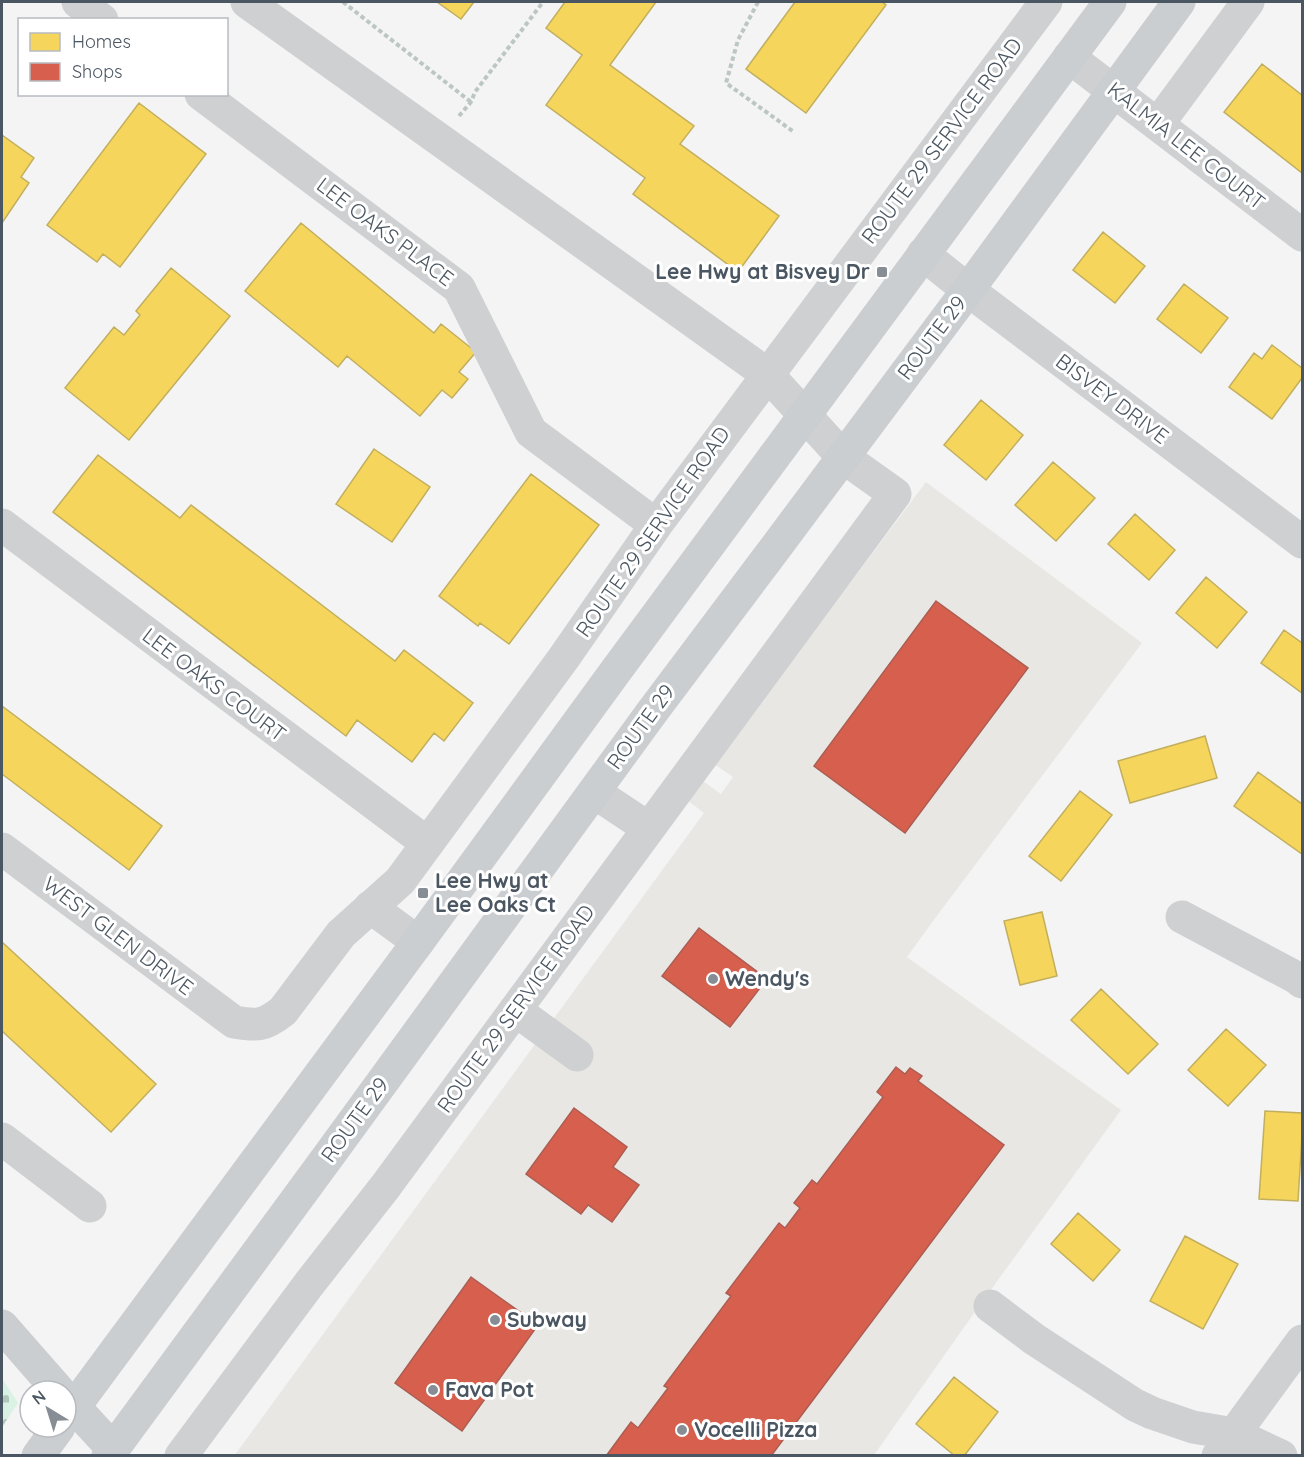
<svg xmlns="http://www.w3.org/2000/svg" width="1304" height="1457" font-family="Quicksand,sans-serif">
<defs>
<pattern id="cemetery-stones" width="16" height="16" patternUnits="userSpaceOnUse" patternTransform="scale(1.5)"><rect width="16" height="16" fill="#d9f2e3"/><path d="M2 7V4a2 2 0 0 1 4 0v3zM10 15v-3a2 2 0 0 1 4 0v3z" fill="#b2c7bb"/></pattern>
</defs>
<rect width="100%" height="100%" fill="#f4f4f4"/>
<!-- commercial -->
<path fill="#e8e7e3" d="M926,482L1142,643L933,921L907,957L1121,1110L972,1316L874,1455L234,1456L704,813L687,800L703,781L721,794L733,777L714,764Z"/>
<!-- cemetery -->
<path fill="url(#cemetery-stones)" d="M2,1378L18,1403L2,1427Z"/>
<!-- homes -->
<path fill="#f6d55c" stroke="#c2af5e" stroke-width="1.5" d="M437,2H474L461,19Z
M565,2H656L610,65L694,126L680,144L779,216L738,272L633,194L645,178L546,105L582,55L546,28Z
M795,2H882L886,5L806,113L746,69Z
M1262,64L1302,95V173L1224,112Z
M139,103L206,154L120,267L103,254L97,262L47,225Z
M2,135L34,158L21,177L29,183L2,223Z
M301,223L434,333L441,324L476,352L459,372L468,379L452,398L442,390L420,416L347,356L338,367L245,291Z
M1103,232L1145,266L1115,303L1073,270Z
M171,268L230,316L129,440L65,388L114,327L124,335L140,315L136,311Z
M1184,284L1228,318L1201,353L1157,319Z
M1272,345L1302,368V378L1272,419L1229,387L1254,353L1262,359Z
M981,400L1023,435L986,480L944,445Z
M374,449L430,487L392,542L336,504Z
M98,455L180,518L191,505L395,661L404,650L473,703L444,741L434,733L412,762L357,720L346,736L53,512Z
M1053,462L1095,498L1056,541L1015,505Z
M531,474L599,525L509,644L480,623L478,626L439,596Z
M1135,514L1175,550L1149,580L1108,544Z
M1206,577L1247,612L1217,648L1176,613Z
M1284,630L1302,643V693L1261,663Z
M2,706L162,826L129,870L2,774Z
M1205,736L1217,778L1130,803L1118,761Z
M1258,772L1302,804V854L1234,806Z
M1080,791L1112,815L1061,881L1029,856Z
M1042,912L1057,976L1020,985L1004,921Z
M2,942L156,1084L111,1132L2,1031Z
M1101,989L1158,1044L1128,1074L1071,1020Z
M1226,1029L1266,1065L1228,1106L1188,1070Z
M1265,1111L1302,1113V1136L1298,1201L1259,1199Z
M1078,1213L1120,1250L1093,1281L1051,1244Z
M1185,1236L1238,1264L1203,1329L1150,1301Z
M954,1377L998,1412L964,1456H955L916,1424Z"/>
<!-- shops -->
<path fill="#d6604d" stroke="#ac5d53" stroke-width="1.5" d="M936,601L1028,668L905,833L814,766Z
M699,928L767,979L730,1027L662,976Z
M896,1067L905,1074L910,1068L922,1076L918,1081L1004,1145L771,1456H606L631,1422L638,1428L668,1388L664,1386L731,1296L726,1293L779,1223L785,1228L800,1208L794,1203L812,1180L817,1184L883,1097L877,1092Z
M574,1108L627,1147L613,1167L639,1185L612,1222L588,1205L581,1214L526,1174Z
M471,1277L538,1325L462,1431L395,1383Z"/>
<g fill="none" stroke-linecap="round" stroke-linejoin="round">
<!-- path -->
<path stroke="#bcc7c4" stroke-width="4" stroke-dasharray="4.5 3" stroke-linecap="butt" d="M343,2L471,102
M758,2L738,40L726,83L794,132
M459,116L471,102L475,92L543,2"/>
<!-- minor -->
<path stroke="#ced0d2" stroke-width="33" d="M78,2L102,20
M1069,57L1302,235
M201,94L459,288L531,432L656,525
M1158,124L1248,2
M923,254L968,290L1302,542
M2,525L427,843
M594,792L648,828
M2,849L234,1022C257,1026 264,1026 283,1011L341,934L400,881L563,659L656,525L1046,2
M370,907L418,942
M1182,917L1297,978L1302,982
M515,1010L577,1055
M2,1139L90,1206
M990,1306L1034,1339L1135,1405L1152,1413L1193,1427L1234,1434L1281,1456
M181,1456L309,1284L385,1187L895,494L843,457L767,374L247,2
M1218,1456L1302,1341"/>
<!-- major -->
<path stroke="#caced1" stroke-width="33" d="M2,1326L59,1391
M66,1398L113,1449
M66,1418L418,942L615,672L1110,2
M38,1456L59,1427
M108,1456L327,1158L652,712L767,559L968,290L1179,2"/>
</g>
<!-- markers -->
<g fill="#868d94" stroke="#fff" stroke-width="2">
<rect x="876" y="266" width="12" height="12" rx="3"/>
<rect x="417" y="887" width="12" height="12" rx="3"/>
<circle cx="713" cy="979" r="6"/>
<circle cx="495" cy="1320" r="6"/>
<circle cx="433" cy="1390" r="6"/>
<circle cx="682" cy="1430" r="6"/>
</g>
<g text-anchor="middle" stroke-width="6" stroke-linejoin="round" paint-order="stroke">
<!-- street labels -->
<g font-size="21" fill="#4a5661" stroke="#fff">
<text transform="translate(942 141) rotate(-53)" y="7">ROUTE 29 SERVICE ROAD</text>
<text transform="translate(1186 146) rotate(38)" y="7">KALMIA LEE COURT</text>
<text transform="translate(385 232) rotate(37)" y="7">LEE OAKS PLACE</text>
<text transform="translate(932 338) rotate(-53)" y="7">ROUTE 29</text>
<text transform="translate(1112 399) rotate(37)" y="7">BISVEY DRIVE</text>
<text transform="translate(653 532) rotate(-55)" y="7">ROUTE 29 SERVICE ROAD</text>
<text transform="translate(214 685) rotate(37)" y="7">LEE OAKS COURT</text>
<text transform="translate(641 727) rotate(-54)" y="7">ROUTE 29</text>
<text transform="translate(118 936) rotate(37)" y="7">WEST GLEN DRIVE</text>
<text transform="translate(516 1009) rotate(-54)" y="7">ROUTE 29 SERVICE ROAD</text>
<text transform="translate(355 1120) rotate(-54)" y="7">ROUTE 29</text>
</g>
<!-- poi labels -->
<g font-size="21" font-weight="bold" fill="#4a5661" stroke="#fff" text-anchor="start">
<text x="870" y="279" text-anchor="end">Lee Hwy at Bisvey Dr</text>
<text x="435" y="888">Lee Hwy at<tspan x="435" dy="24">Lee Oaks Ct</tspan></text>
<text x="725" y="986">Wendy's</text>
<text x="507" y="1327">Subway</text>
<text x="445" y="1397">Fava Pot</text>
<text x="694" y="1437">Vocelli Pizza</text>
</g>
</g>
<!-- border -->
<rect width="1304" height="1457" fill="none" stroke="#4a5661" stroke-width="6"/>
<!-- legend -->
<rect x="18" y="18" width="210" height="78" fill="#ffffff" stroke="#b7bbc0" stroke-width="1.5"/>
<rect x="30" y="33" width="30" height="18" fill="#f6d55c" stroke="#b7bbc0" stroke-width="1.5"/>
<text x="72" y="48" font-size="18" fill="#4a5661">Homes</text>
<rect x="30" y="63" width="30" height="18" fill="#d6604d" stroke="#b7bbc0" stroke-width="1.5"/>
<text x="72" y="78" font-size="18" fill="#4a5661">Shops</text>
<!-- north arrow -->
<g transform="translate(48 1409) rotate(322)"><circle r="28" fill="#ffffff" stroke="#b7bbc0" stroke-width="1.5"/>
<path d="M0-4.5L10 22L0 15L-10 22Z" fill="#868d94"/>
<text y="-9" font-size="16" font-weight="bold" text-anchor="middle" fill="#4a5661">N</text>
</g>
</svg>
